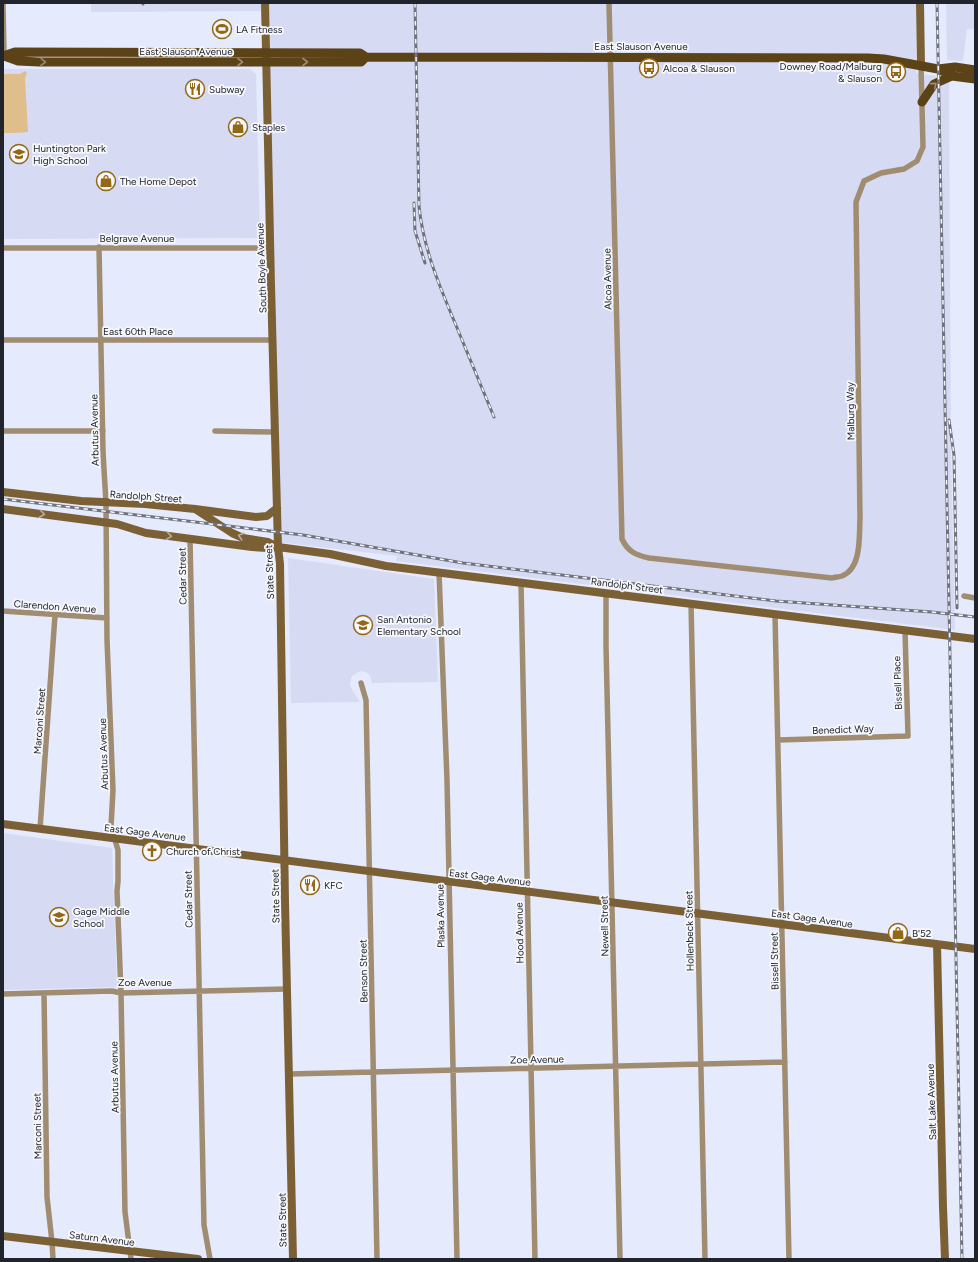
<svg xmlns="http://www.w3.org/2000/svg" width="978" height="1262" font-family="Figtree,sans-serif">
<rect width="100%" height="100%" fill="#e5eafc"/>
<!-- built -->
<path fill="#d6dbf3" d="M91,3H916V73L949,78L951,451L955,630L396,561L397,556L277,542L265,11L91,12Z
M946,3H975V29H967L963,61L947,60Z
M3,69H250L256,74L260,238L3,239Z
M288,558L434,579L438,682L372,683L370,675L365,672L360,671L352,676L350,683L351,688L360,702L291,703Z
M3,833L112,848L117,987L3,990Z"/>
<!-- green -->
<path fill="#e0be8b" d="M25,71L27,73L25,78L28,132L15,133H3V74H20Z"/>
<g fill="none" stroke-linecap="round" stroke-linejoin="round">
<!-- street -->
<path stroke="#a08d71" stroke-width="5.5" d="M3,3L4,56
M609,3L622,539C628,552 636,555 649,558L832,578C835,577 839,577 842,576C862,568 859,536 860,518L856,202L864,181L881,173L904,169L917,161L923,147L921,66
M99,247L103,452L106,503L107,640L113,790L111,827L118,850V881L117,891L121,993L125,1212L131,1259
M3,248H270
M3,340H273
M3,431H103
M215,431L274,432
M190,539L204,1225L210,1259
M439,572L447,780L457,1259
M521,583L535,1259
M606,593V646L620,1259
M964,596L975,598
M691,603L705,1259
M3,611L107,618
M775,614L789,1259
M361,683L366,700L377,1259
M778,740L908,736L905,630
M40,829L55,615
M44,993L47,1197L52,1242L53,1259
M3,994L112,991L121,993L287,989
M289,1074L785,1062"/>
<!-- secondary -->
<path stroke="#7b6036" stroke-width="8" d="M265,3C268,184 273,366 278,547L280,564L285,902L293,1259
M920,3L921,66
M3,492L81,501L145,504L195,509L232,533L243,538L268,542L278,547
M3,509L117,524L146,533L252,547L268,548L278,547L330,554L386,566L975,639
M195,509L256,517L267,516L277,508
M3,824L975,949
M937,944L943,1207L945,1259
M3,1236L198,1259"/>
<!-- primary -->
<path stroke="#5c4217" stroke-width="9" d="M3,56L15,52L360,53L366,57L868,58L884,59L938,69L952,76L975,79
M4,56L18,61L39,62H361L366,57
M938,69L955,67L975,70
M922,102L934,84L952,76"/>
<defs>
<path id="rail" d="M143,3V4
M415,3L419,206C423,247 439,285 455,323C468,354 481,385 494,417
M937,3L962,1259
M414,203L415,231L425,263
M949,420L954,455L957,608
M3,499L303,535L463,563L776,601L932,612L975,617"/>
</defs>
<!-- rail casing -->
<use href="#rail" stroke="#6f727e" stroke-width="3"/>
<!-- rail -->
<use href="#rail" stroke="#f7f8fc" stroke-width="1.5" stroke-dasharray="4.5" stroke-linecap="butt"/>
</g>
<!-- one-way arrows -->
<defs><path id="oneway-chevron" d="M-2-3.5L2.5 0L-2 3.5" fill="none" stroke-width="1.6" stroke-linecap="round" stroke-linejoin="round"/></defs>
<g stroke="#9a8b73">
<use href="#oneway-chevron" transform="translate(43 62) rotate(1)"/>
<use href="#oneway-chevron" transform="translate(240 62)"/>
<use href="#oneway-chevron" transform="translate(305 62)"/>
<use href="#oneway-chevron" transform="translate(934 85) rotate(-40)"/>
</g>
<g stroke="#b9ac99">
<use href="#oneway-chevron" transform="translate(42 514) rotate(7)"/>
<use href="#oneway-chevron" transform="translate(169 536) rotate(8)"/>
<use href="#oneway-chevron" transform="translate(241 536) rotate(-162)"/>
</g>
<!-- icons -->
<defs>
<symbol id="stadium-ring" viewBox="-11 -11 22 22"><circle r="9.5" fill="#f7f8fc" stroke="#936713" stroke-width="1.5"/><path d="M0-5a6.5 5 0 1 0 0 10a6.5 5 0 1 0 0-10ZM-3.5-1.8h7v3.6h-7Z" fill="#936713"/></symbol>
<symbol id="bus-ring" viewBox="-11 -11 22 22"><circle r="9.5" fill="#f7f8fc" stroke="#936713" stroke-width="1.5"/><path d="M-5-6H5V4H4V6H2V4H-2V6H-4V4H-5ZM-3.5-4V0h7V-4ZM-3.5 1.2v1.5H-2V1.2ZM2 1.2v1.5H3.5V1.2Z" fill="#936713"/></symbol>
<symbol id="restaurant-ring" viewBox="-11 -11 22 22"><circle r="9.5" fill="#f7f8fc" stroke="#936713" stroke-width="1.5"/><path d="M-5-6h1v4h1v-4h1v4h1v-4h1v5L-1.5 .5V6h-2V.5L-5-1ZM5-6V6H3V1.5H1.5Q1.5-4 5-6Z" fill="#936713"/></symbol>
<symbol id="shop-ring" viewBox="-11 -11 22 22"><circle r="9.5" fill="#f7f8fc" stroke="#936713" stroke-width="1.5"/><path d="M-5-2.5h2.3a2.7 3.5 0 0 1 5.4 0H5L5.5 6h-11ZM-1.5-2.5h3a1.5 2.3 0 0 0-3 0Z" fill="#936713"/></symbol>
<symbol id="school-ring" viewBox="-11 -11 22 22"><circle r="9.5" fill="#f7f8fc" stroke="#936713" stroke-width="1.5"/><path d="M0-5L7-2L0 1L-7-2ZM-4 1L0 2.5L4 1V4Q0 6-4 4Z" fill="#936713"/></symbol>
<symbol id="church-ring" viewBox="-11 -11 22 22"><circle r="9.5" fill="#f7f8fc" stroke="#936713" stroke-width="1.5"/><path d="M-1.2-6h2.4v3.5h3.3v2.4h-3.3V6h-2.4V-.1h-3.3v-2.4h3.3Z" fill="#936713"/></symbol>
</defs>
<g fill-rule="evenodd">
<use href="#stadium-ring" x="211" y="18" width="22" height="22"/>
<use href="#bus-ring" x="638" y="57" width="22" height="22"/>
<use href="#bus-ring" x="885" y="61" width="22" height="22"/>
<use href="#restaurant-ring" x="184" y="78" width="22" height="22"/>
<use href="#shop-ring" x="227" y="116" width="22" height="22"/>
<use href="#school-ring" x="8" y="143" width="22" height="22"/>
<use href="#shop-ring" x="95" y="170" width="22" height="22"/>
<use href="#school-ring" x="352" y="614" width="22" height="22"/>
<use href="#church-ring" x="141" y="840" width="22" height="22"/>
<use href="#restaurant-ring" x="299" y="874" width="22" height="22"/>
<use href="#school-ring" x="48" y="906" width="22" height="22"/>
<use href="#shop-ring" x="887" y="922" width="22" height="22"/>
</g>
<g text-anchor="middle" stroke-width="3.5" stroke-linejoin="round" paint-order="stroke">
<!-- poi labels -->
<g font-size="10" fill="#22242c" stroke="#f7f8fc" text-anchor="start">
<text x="236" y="33">LA Fitness</text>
<text x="882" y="70" text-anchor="end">Downey Road/Malburg<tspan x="882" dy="12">&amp; Slauson</tspan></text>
<text x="663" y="72">Alcoa &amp; Slauson</text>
<text x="209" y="93">Subway</text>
<text x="252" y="131">Staples</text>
<text x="33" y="152">Huntington Park<tspan x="33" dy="12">High School</tspan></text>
<text x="120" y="185">The Home Depot</text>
<text x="377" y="623">San Antonio<tspan x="377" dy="12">Elementary School</tspan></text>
<text x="166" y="855">Church of Christ</text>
<text x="324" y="889">KFC</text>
<text x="73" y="915">Gage Middle<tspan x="73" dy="12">School</tspan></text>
<text x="912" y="937">B'52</text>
</g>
<!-- street labels -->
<g font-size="10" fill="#22242c" stroke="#f7f8fc">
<text x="641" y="50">East Slauson Avenue</text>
<text x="186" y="55">East Slauson Avenue</text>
<text x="137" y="242">Belgrave Avenue</text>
<text transform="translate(261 268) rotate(-92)" y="4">South Boyle Avenue</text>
<text transform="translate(607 279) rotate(-91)" y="4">Alcoa Avenue</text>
<text x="138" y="335">East 60th Place</text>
<text transform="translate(850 411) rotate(-91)" y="4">Malburg Way</text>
<text transform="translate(94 430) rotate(-91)" y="4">Arbutus Avenue</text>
<text transform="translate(146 496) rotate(4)" y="4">Randolph Street</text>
<text transform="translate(269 572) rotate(-92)" y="4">State Street</text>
<text transform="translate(182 576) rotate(-91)" y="4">Cedar Street</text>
<text transform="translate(627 585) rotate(7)" y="4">Randolph Street</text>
<text transform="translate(55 606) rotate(4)" y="4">Clarendon Avenue</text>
<text transform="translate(897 683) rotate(-92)" y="4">Bissell Place</text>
<text transform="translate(39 721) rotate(-86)" y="4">Marconi Street</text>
<text transform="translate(843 729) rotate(-2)" y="4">Benedict Way</text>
<text transform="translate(103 754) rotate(-92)" y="4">Arbutus Avenue</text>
<text transform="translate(145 832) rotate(7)" y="4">East Gage Avenue</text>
<text transform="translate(490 877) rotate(7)" y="4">East Gage Avenue</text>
<text transform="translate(275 896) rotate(-91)" y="4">State Street</text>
<text transform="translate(188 899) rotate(-91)" y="4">Cedar Street</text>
<text transform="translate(440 916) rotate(-91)" y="4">Plaska Avenue</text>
<text transform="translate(812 918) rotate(8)" y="4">East Gage Avenue</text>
<text transform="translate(604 926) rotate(-91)" y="4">Newell Street</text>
<text transform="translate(689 931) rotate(-91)" y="4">Hollenbeck Street</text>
<text transform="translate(519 933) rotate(-91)" y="4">Hood Avenue</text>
<text transform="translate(774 961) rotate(-91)" y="4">Bissell Street</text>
<text transform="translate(363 971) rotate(-91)" y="4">Benson Street</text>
<text x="145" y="986">Zoe Avenue</text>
<text transform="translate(537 1059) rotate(-1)" y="4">Zoe Avenue</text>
<text transform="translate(114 1077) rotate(-91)" y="4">Arbutus Avenue</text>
<text transform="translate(931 1102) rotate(-92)" y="4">Salt Lake Avenue</text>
<text transform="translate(37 1126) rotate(-91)" y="4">Marconi Street</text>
<text transform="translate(282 1220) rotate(-91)" y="4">State Street</text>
<text transform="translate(102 1238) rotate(7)" y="4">Saturn Avenue</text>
</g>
</g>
<!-- border -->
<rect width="978" height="1262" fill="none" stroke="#22242c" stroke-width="8"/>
</svg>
